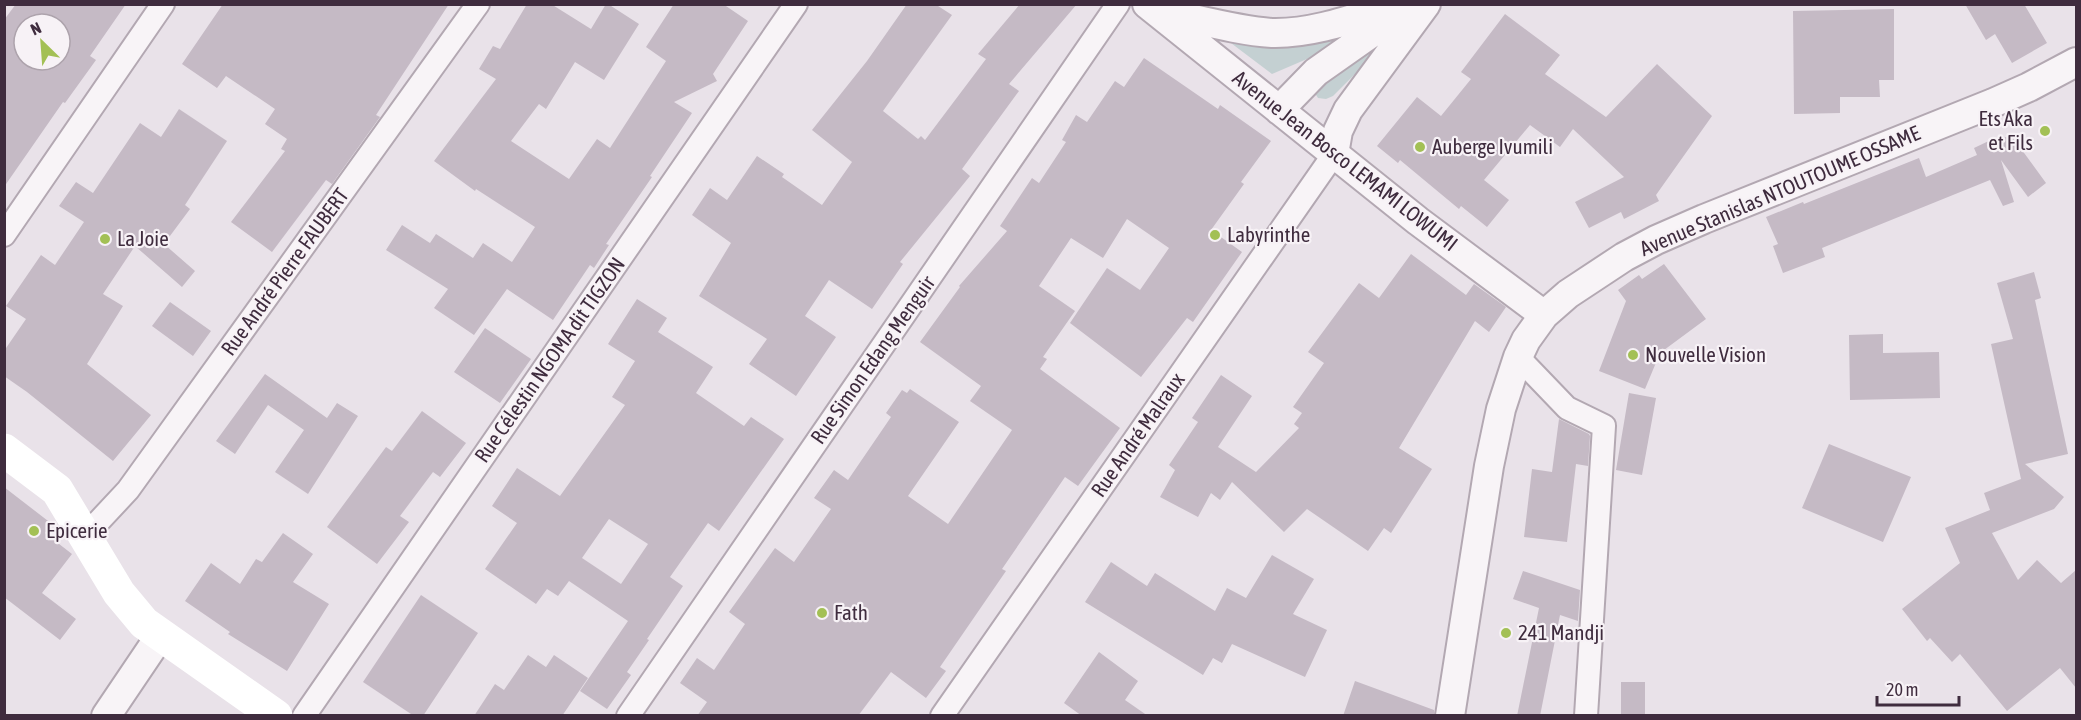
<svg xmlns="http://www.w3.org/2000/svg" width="2081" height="720" font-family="'Asap Condensed',sans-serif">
<rect width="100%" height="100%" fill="#e9e2e9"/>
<!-- green -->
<path fill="#c4d0d2" d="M1349,32L1328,50L1272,74L1219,34Z
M1366,48L1375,54L1333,96L1326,99L1318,98L1313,90Z"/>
<!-- building -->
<path fill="#c5bac5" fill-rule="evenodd" d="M16,4H126L90,56L96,60L65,103L63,102L4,187V20ZM24,24H60V60H24Z
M223,4H449L376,115L380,117L332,184L326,180L272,252L231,222L285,151L281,149L287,139L265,124L275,109L226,76L217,88L182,64Z
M527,4H551L591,29L606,4H608L639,24L604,80L575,62L546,109L539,104L511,141L569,179L597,139L610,148L666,61L646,47L674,4H723L748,21L713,74L717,81L674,102L692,113L650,176L652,177L606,244L609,245L594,268L590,265L553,320L507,289L474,335L434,308L448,289L386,250L402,225L430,243L436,234L473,258L483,243L512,262L535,227L476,189L475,191L434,161L496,79L479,69L493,46L500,49Z
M907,4H935L952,15L883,111L918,139L921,136L925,140L986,59L978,54L1020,4H1077L1009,84L1019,91L962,169L970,176L900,262L903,264L872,309L829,280L805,316L836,337L796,396L749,364L767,339L699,296L731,243L692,215L710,188L727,200L757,156L784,174L782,177L822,205L852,162L812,130L867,61Z
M1965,4H2024L2047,43L2012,63L1995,34L1986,40Z
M1894,9V80H1879L1880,97H1840V113L1794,114L1793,11Z
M1505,14L1560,55L1545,74L1606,117L1657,64L1712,116L1656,195L1659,201L1624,219L1621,212L1589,228L1575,202L1624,177L1573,129L1560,147L1530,125L1484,180L1509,200L1487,227L1461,206L1459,209L1400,160L1398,163L1377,146L1417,97L1441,116L1471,79L1461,72Z
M1144,58L1218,109L1220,105L1271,141L1241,182L1244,184L1211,230L1242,252L1193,322L1187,318L1141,377L1070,323L1107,268L1140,290L1169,248L1127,219L1103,258L1071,238L1039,286L1075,311L1043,357L1047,359L1040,369L1120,428L1078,486L1065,477L1002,569L1006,571L940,667L946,671L926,698L891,672L858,716H697L707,702L680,683L697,658L714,670L745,624L729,612L775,548L794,562L831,509L814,498L834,470L848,480L891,417L886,413L902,390L907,393L910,389L959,422L908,496L948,524L1012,430L970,401L981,386L920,342L960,287L959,286L1007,231L1000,226L1032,178L1039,183L1066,142L1062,140L1076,115L1087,122L1115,81L1124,87Z
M179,109L227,141L185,205L190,209L164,244L195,271L182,287L135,246L103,294L123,306L87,364L151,415L113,461L27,392L4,376V351L26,319L6,306L41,255L55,265L84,222L59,206L76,182L93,193L140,123L161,137Z
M2011,135L2046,183L2028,197L2001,160L2014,202L2003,206L1990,180L1822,248L1825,257L1783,273L1773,246L1778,244L1766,217L1803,202L1804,204L1919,158L1926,177L1977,155L1974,148L1995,138L1996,141Z
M1411,254L1466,295L1474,284L1506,307L1489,332L1475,321L1399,448L1432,469L1391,533L1384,528L1368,551L1307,509L1284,532L1232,482L1220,500L1211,493L1198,517L1160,497L1175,470L1169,465L1198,422L1192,418L1221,375L1252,396L1218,447L1256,472L1299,428L1294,424L1302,413L1293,407L1324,363L1308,352L1359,283L1379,298Z
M1664,264L1706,319L1660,353L1645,389L1599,371L1626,301L1618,290L1639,275L1642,279Z
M2034,272L2041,298L2035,300L2068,454L2025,464L2064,497L2054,509L1992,533L2018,580L2037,560L2061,583L2076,570V688L2060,668L2007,711L1960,654L1952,662L1930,638L1927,641L1902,609L1960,563L1945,528L1990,510L1984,493L2021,479L1991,344L2013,339L1997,283Z
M637,299L667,318L658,332L713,367L696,393L744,426L751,417L784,439L719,531L708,523L670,577L683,586L647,639L649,640L627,672L631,675L607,709L580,691L628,621L569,581L558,596L547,589L536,604L485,569L517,523L492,506L517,468L560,496L625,405L612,397L635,361L608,344ZM609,519L648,544L621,584L582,558Z
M170,302L211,331L193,356L152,326Z
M485,328L531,359L500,403L454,372Z
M1883,334V353L1939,352L1940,398L1850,400L1849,335Z
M265,374L327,418L337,403L358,416L308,494L275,472L304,430L268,405L235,454L216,441Z
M1629,393L1656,398L1642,475L1616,470Z
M422,411L466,443L440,477L433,472L400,516L409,522L377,564L327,527L386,447L392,451Z
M1559,419L1589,434L1590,436L1588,466L1576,464L1567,542L1524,537L1532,469L1552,472Z
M1829,444L1911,477L1883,542L1802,508Z
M4,487L52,524L45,533L72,554L42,593L76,619L60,640L4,597Z
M283,533L313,554L293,582L329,604L287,671L228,634L230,632L185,601L211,563L240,584L256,559L262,562Z
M1272,555L1314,579L1293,614L1327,630L1305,677L1232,644L1222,663L1213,658L1203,675L1085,602L1111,562L1147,586L1155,573L1215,611L1227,588L1246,598Z
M1523,571L1580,590L1578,621L1560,615L1540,716H1517L1539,608L1513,599Z
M421,595L478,633L423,716H414L363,682Z
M1099,652L1138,681L1125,700L1148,716H1082L1064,703Z
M528,655L546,667L554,655L588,678L562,716H474L495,684L504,690Z
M1355,681L1434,710V716H1343Z
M1621,682H1645V716H1621Z"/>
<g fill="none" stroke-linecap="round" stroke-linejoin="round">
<defs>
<path id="minor" d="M4,235L163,4
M1518,357L1567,408L1604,426L1586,716
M86,535L128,490L478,4
M304,716L796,4
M628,716L1118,4
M942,716L1334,154"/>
<path id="tertiary" d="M1147,4L1418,221L1544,315
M1162,12C1196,19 1238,31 1272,33C1313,34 1355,18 1394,6
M1279,110L1316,72L1370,34L1395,6
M1334,154L1338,131L1348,110L1426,4
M106,716L160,636
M1450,716L1489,466L1501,409L1518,357L1526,340L1544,315L1568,294L1624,257L1656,240L1704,219L1993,103L2029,87L2076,62"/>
</defs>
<!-- minor casing -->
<use href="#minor" stroke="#b3a8b2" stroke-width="26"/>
<!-- tertiary casing -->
<use href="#tertiary" stroke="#b3a8b2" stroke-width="32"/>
<!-- minor -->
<use href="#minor" stroke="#f8f4f7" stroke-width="22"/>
<!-- tertiary -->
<use href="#tertiary" stroke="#f8f4f7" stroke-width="28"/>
<!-- secondary -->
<path stroke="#fff" stroke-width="33" d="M4,450L57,490L119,593L144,623L276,716"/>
</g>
<!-- markers -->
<g fill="#a3c055" stroke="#f7f2f6" stroke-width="2">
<circle cx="2045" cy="131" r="6"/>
<circle cx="1420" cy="147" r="6"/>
<circle cx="1215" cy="235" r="6"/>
<circle cx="105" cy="239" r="6"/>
<circle cx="1633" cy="355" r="6"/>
<circle cx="34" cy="531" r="6"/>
<circle cx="822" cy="613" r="6"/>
<circle cx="1506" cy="633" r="6"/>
</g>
<g text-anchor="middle" stroke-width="4.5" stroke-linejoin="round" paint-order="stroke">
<!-- poi labels -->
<g font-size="21" fill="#3f2c3e" stroke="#f7f2f6" text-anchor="start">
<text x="2033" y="126" text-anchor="end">Ets Aka<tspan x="2033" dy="24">et Fils</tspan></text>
<text x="1432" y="154">Auberge Ivumili</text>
<text x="1227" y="242">Labyrinthe</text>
<text x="117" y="246">La Joie</text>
<text x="1645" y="362">Nouvelle Vision</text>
<text x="46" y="538">Epicerie</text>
<text x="834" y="620">Fath</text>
<text x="1518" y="640">241 Mandji</text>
</g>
<!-- street labels -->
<g font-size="21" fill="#3f2c3e" stroke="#f7f2f6">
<text transform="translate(1345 161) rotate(38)" y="7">Avenue Jean Bosco LEMAMI LOWUMI</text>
<text transform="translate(1780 191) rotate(-23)" y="7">Avenue Stanislas NTOUTOUME OSSAME</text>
<text transform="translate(285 272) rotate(-54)" y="7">Rue André Pierre FAUBERT</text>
<text transform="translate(550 360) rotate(-55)" y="7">Rue Célestin NGOMA dit TIGZON</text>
<text transform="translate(873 360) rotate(-55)" y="7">Rue Simon Edang Menguir</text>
<text transform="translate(1138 435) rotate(-55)" y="7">Rue André Malraux</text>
</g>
</g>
<!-- border -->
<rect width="2081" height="720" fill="none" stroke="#3f2c3e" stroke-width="12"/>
<!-- north arrow -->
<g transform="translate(42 42) rotate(335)"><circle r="28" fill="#f7f2f6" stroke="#ada3ac" stroke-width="1.5"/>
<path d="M0-4.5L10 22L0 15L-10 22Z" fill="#a3c055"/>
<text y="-9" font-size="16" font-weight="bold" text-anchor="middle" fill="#3f2c3e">N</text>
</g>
<!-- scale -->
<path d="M1877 696v9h82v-9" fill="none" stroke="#3f2c3e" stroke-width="3"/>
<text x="1886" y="696" font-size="18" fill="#3f2c3e" stroke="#f7f2f6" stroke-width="4.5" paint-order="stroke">20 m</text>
</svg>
